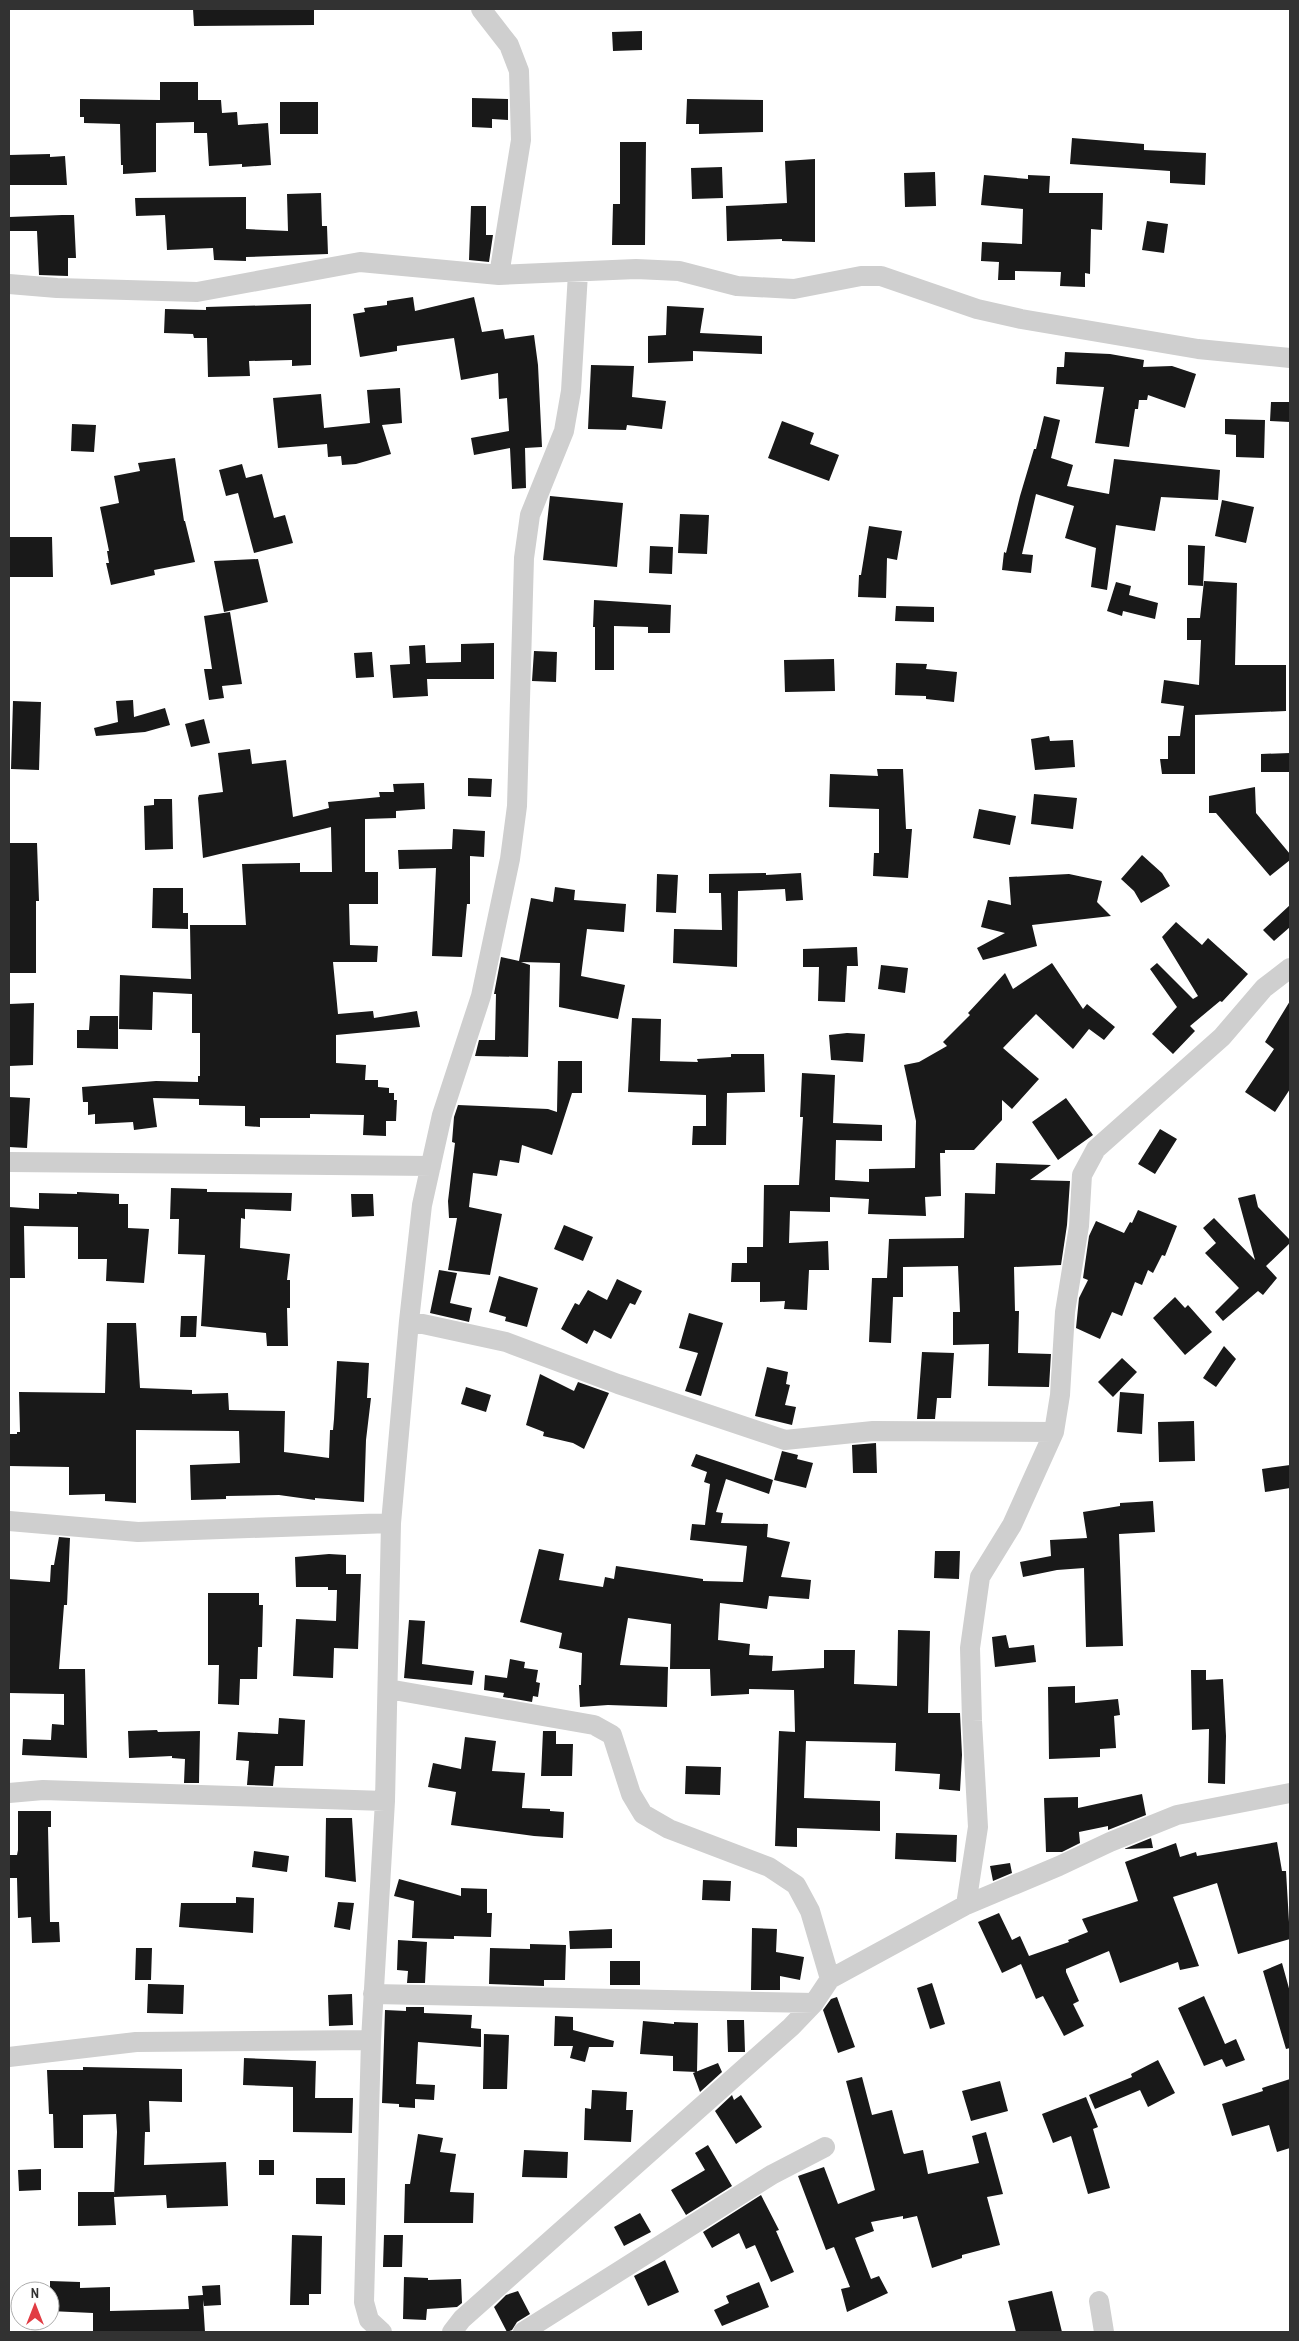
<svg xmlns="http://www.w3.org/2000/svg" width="1299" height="2341" font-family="'Archivo Narrow',sans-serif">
<rect width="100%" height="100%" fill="#fff"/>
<!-- building -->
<path fill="#191919" d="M193,9H314V25L194,26Z
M642,31V50L613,51L612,32Z
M160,82H198V100H221L222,113L237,112L238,125L268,123L271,165L242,167V164L209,166L207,133H194V122L156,123V172L123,174V165H121L120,124L84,123V117H80V99L160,100Z
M472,98L508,99V120L492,119V128L472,127Z
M687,99L763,100V132L699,134V124H686Z
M280,102H318V134H280Z
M1072,138L1144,144V150L1206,153L1205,185L1170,183V171L1070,164Z
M620,142H646L645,245H612L613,204H620Z
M50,154V157L65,156L67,185H9V155Z
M815,159V242L782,241V239L727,241L726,206L787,203L785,161Z
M722,167L723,198L692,199L691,168Z
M935,172L936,206L905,207L904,173Z
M984,175L1028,179V175L1050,176L1049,193H1103L1102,230L1091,229L1090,274L1085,273V287L1060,286L1061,272L1015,271V280H998L999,262L981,261L982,242L1022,244L1023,209L981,205Z
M321,193L322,226H327L328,254L246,257V261L214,260L213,248L167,250L165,215L136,216L135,198L246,197V229L288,231L287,194Z
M471,206H486V235H493L489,262L469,260Z
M62,215H74L76,258H68V276L39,275L37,231H9V217Z
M1147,221L1168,224L1164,253L1142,250Z
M413,297L415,311L474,297L482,332L503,329L505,339L534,335L538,365L542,447L525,448L526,488L512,489L510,448L474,455L471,438L509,431L507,398L499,399L498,373L461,380L454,338L397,346V351L360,357L353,314L365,312L364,308L387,305V301Z
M311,304V365L292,366V360L249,361L250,376L208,377L207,338H194L193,334L164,333L165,309L206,310V307Z
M667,306L704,308L700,333L762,336V354L693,351V361L648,363V336L666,335Z
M1065,352L1110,354L1144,360L1143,367L1172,366L1196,374L1185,408L1148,395L1147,400H1139L1138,409H1135L1129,447L1095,443L1104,387L1056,384L1057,367H1064Z
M591,365L634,366L632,397L666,401L662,429L627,425L626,430L588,429Z
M400,388L402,423L382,425L391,454L356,464L342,465L341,456L328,457L327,444L278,448L273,398L321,394L324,428L370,423L367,390Z
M1271,402H1290V422L1270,421Z
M1044,416L1060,420L1051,458L1073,465L1067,486L1109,494L1114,459L1220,470L1218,500L1161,497L1155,531L1116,525L1107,590L1091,587L1096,548L1065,538L1074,506L1036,494L1022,554L1033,555L1031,573L1002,570L1004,552L1006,553L1020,496L1034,449H1036Z
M1225,419L1265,420L1264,458L1236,457V435L1225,434Z
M782,421L814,433L810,444L839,455L829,481L768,458Z
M72,424L96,425L94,452L71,451Z
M175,458L184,521H185L195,562L154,570L155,575L111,585L106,563H109L107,551H109L100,507L119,503L114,476L140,471L138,463Z
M242,464L246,478L262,474L274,518L285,515L293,543L254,553L238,493L226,496L219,470Z
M550,496L623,503L617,567L543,560Z
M1222,500L1254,507L1246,543L1215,536Z
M680,514L709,515L707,554L678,553Z
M869,526L902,531L897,560L887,558L886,598L858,597L859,575H861Z
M9,537H52L53,577H9Z
M1188,545L1205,546L1203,586L1188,585Z
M650,546L673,547L672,574L649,573Z
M258,559L268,602L224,612L214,561Z
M1204,581L1237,583L1235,665H1286V711L1195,715V774H1162L1160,759H1168V736H1180L1184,706L1161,703L1164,680L1199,685L1201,640H1187V618H1200Z
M1116,582L1131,586L1129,595L1158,603L1155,619L1123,611L1122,616L1107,611Z
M594,600L671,605L670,633H648V627L614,626V670H595V627H593Z
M896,606L934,607V622L895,621Z
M230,612L242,684L222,686L224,698L209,700L204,669H212L204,616Z
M494,643V679H427L428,696L393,698L390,665L410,664L409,646L425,645L426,663L461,662V644Z
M534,651L557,652L556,682L532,681Z
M372,652L374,677L356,678L354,653Z
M834,659L835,691L785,692L784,660Z
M896,663L927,664L926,669L957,672L954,702L926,699V696L895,695Z
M133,700L134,717L165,708L170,725L145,732L96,736L94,728L118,722L116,701Z
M13,701L41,702L39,770L11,769Z
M204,719L210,743L191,747L185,724Z
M1049,736L1050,741L1073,740L1075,767L1035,770L1031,739Z
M250,749L252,764L286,760L293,817L329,808L328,802L380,797L379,792H394L393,784L424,783L425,809L396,811V818L365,819V872H378V904H349L350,945L378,946L377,962H333L338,1014L373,1011L374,1018L417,1011L420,1027L336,1035V1063L366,1065L365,1080H378V1087L389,1088V1093H394V1100H397L396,1121H386V1136L363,1135L364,1115L310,1114V1118H260V1127L245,1126V1106L199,1105V1099L153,1098L157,1127L134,1130L133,1122L95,1124V1114L88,1115V1102H83L82,1087L156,1081L198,1082V1076H200V1033H192V994L153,992L152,1030L119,1029L120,975L191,979L190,925H246L242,864L300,863V872H332L331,827L203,858L198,798L199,795L223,792L218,753Z
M1290,753V772H1261V754Z
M877,769H903L906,829H912L908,878L873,876L874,853H879V809L829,807L830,774L878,776Z
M468,778L492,779L491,797L468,796Z
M1255,787L1256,813L1290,854V860L1270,876L1216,813H1209V796Z
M1034,794L1077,798L1073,829L1031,824Z
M154,799H172L173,849L145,850L144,806L154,805Z
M979,809L1016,816L1010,845L973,838Z
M453,829L485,831L484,857L470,856V904H467L462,957L432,956L436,868L399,869L398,850L452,849Z
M9,843H37L39,901H36V973H9Z
M1142,855L1162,873L1170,886L1141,903L1134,891L1121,879Z
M766,873V875L801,873L803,900L786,901L785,889L738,891L737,967L673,963L674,929L722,930L721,893H709V874Z
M657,874L678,875L676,913L656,912Z
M1069,874L1102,881L1097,902L1111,916L1032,925L1037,946L983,960L977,948L1005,933L981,927L988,900L1011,905L1009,877Z
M555,887L575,890L574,900L626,904L624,932L587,929L581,976L625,985L618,1019L559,1007L560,963L521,962L530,965L528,1057L475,1056L479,1040H495L496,994H494L501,957L519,961L531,898L553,902Z
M153,888H183V913H188V929L152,928Z
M1290,905V927L1274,941L1263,930Z
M1176,922L1202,945L1208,938L1248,974L1222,1002L1220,1001L1190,1026L1195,1031L1173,1054L1152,1034L1177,1007L1150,969L1157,963L1193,999L1198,996L1162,937Z
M857,947L858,966H847L845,1002L818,1001L819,967H803V949Z
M1052,963L1083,1009L1087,1004L1115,1027L1104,1040L1089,1029L1073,1049L1036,1014L1003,1048L1039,1079L1012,1109L1002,1100V1120L974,1150H945V1153H940L941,1196L925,1197L926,1216L868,1214L869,1199L830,1197V1212L790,1211L789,1243L828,1241L829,1270H809L807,1310L784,1309L785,1301L760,1302V1282H731L732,1263H747V1247H763L764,1185H799L803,1117H800L802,1073L835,1075L833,1123L882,1125V1141L836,1140L835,1180L869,1182V1169L915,1168L916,1121L904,1065L919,1062L947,1046L943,1042L970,1015L968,1013L1005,973L1013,989Z
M881,965L908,968L905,993L878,989Z
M1290,1001V1089L1275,1112L1245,1092L1274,1049L1265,1042Z
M34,1003L33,1065L9,1066V1004Z
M90,1016H118V1049L77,1048V1030H89Z
M632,1018L661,1019L660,1061L698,1062L697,1059L731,1057V1054H764L765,1092L727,1093L726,1145H692L693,1126H706V1095L628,1092Z
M847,1033L865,1034L863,1062L831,1060L829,1035Z
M558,1061H582V1093H572L552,1155L522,1145L519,1163L500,1160L497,1176L473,1173L469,1207L502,1214L490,1275L448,1270L457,1218H449L448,1201L455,1143L452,1142L454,1117L458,1105L548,1109L557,1112Z
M9,1097L30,1098L27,1148L9,1147Z
M1066,1098L1093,1135L1058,1160L1032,1122Z
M1160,1129L1177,1139L1155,1174L1138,1164Z
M996,1163L1051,1165L1030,1180L1070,1181L1067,1225L1061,1265L1014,1267L1015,1311H1019L1018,1353L1051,1354L1049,1387L988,1386L989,1344L953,1345V1312H960L958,1266L903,1267V1297H893L891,1343L869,1342L872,1278H887L889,1239L964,1238L965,1193L995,1194Z
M171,1188L207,1189V1192L292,1193L291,1211L245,1209V1219L241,1218L240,1248L290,1254L287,1280H290V1308H287L288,1346H267L266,1333L201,1326L205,1255L178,1254L179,1219H170Z
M77,1192L119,1194V1204H128V1228L149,1229L144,1283L106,1281L107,1259H78V1227L24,1226L25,1278H9V1207L39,1209V1193L77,1194Z
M351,1194H373L374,1216L352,1217Z
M1255,1194L1258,1207L1290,1240V1243L1266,1266L1277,1278L1263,1295L1258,1291L1223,1321L1215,1312L1239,1288L1205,1253L1216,1243L1203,1228L1214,1218L1255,1260L1238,1198Z
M1138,1210L1177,1226L1165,1256L1162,1255L1153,1273L1148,1270L1142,1285L1135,1282L1122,1316L1112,1312L1100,1339L1076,1328L1079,1298L1088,1280L1083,1278L1089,1236L1096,1221L1124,1233L1130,1222L1132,1223Z
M564,1225L593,1237L583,1261L554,1249Z
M439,1270L457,1273L450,1303L472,1308L469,1322L430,1313Z
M499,1276L538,1288L527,1327L505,1321L506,1317L489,1312Z
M617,1279L642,1291L635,1305L630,1303L611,1339L594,1330L587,1344L561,1329L575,1303L579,1305L588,1290L607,1300Z
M1175,1297L1185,1308L1188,1305L1212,1332L1185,1355L1153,1318Z
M689,1313L723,1323L701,1396L685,1391L698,1353L679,1348Z
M181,1316H197L196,1337H180Z
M107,1323H136L140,1388L192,1390V1394L228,1393L229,1410L285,1411L284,1452L329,1458L330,1430H333L334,1419L337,1361L369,1363L367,1398H371L366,1440L364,1502L315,1498V1500L279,1495L226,1496V1499L191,1500L190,1465L240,1463L239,1431L136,1430V1503L105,1501V1494L69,1495V1467L9,1466V1434H17V1432H20L19,1392L105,1393Z
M1224,1346L1236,1359L1216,1387L1203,1378Z
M922,1352L954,1353L951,1398H937L935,1419H917Z
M1122,1358L1137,1372L1113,1397L1098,1382Z
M767,1367L788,1372L786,1384L790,1385L785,1405L796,1407L792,1425L755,1416Z
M540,1374L574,1391L578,1382L609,1393L584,1449L573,1443L543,1436L544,1432L526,1425Z
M466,1387L491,1395L486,1412L461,1404Z
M1120,1392L1144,1394L1142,1434L1117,1432Z
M1194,1421L1195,1461L1159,1462L1158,1422Z
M876,1443L877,1473H853L852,1445Z
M782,1451L798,1455L797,1459L813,1463L806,1488L774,1480Z
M696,1454L773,1480L769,1494L726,1479L716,1512L723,1513L721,1523L768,1524L767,1537L790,1542L781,1577L811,1580L809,1599L769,1596L767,1609L720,1603L718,1640L750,1644L749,1655L773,1656L772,1671L824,1668V1650H855L854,1684L897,1686L898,1630L930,1631L928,1713H960L962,1755L960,1791L939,1789L940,1774L895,1771L896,1743L806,1741L804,1798L880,1801V1831L797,1828V1847L775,1846L779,1731L795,1732L794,1690L749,1689V1694L711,1696L710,1669H670L671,1624L628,1618L620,1665L668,1667L667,1707L608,1705L580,1707L579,1685H581L582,1653L559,1648L562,1633L520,1622L539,1549L564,1554L559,1580L603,1587L605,1577L614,1579L616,1566L703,1579V1581L743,1582L747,1546L690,1540L692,1524L705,1525L710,1484L704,1482L707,1472L691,1466Z
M1290,1465V1488L1265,1492L1262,1469Z
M1153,1501L1155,1532L1119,1534L1123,1646L1086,1647L1084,1568L1057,1570L1023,1577L1020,1562L1051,1556L1050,1540L1087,1538L1083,1512L1120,1506V1503Z
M59,1537L70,1538L67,1605H64L59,1669H85L87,1758L22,1755L23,1739L51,1740L52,1724L64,1725V1694L9,1693V1579L50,1582L51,1565H54Z
M935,1551H960L959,1579L934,1578Z
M329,1554L346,1555V1574H361L358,1649L334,1648L333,1678L293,1676L296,1619L336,1621L337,1590H328V1587H296L295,1557Z
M208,1593H259V1605H263L262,1647H258L257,1679H240L239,1705L218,1704L219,1665H208Z
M409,1620L425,1621L422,1664L474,1671L472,1685L404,1678Z
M1006,1635L1009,1648L1034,1645L1036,1662L995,1667L992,1637Z
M510,1659L525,1662L524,1668L538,1670L536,1682L540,1683L538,1697L533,1696L532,1702L503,1697L504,1693L484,1690L485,1675L507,1678Z
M1191,1670H1206V1680L1223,1679L1226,1736L1225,1784L1208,1783L1209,1729L1192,1730Z
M1075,1686V1703L1118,1699L1120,1715L1114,1716L1116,1748L1100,1749V1757L1049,1759L1048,1687Z
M279,1718L305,1720L303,1766H275L273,1786L247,1785L249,1761L236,1760L238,1732L278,1734Z
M157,1730L158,1732L200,1731L199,1783H184L185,1759L172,1758V1756L129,1758L128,1731Z
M543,1731H556V1744H573L572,1776H541Z
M465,1737L496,1741L492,1771L525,1773L522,1808L550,1809V1811L564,1812L563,1838L534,1836L451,1825L456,1792L428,1787L433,1763L461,1769Z
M686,1766L721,1767L720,1795L685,1794Z
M1142,1794L1146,1815L1108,1830V1826L1079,1832L1080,1843L1062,1852H1046L1044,1798L1078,1797V1808Z
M18,1811H51V1827H48L50,1922H59L60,1942L32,1943L31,1917L18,1918L17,1878H9V1855H17L18,1850Z
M326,1818H352L356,1882L325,1877Z
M896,1833L957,1835L956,1862L895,1859Z
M1151,1838L1153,1848L1124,1849Z
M1277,1842L1282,1871H1286L1290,1939L1238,1954L1217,1883L1173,1897L1199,1966L1180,1970L1178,1962L1120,1983L1109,1951L1066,1969V1972L1079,2001L1073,2004L1084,2026L1064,2036L1043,1996L1036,1999L1021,1964L1002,1973L978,1922L999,1913L1012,1940L1020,1936L1029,1956L1069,1942L1068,1940L1088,1932L1082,1919L1138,1901L1125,1862L1176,1843L1180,1857L1196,1852L1197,1856Z
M254,1851L289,1856L287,1872L252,1867Z
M1010,1863L1012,1873L993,1881L990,1866Z
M399,1879L461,1896V1888L487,1889V1913H492L491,1937L454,1936V1939L412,1938L414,1901L394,1896Z
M703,1880L731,1881L730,1901L702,1900Z
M236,1897L254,1898L253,1933L179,1927L181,1903H236Z
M338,1902L354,1903L350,1930L334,1927Z
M752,1928L777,1929L776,1952L804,1957L800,1980L780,1976V1990H751Z
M612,1929V1948L570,1949L569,1931Z
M398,1940L427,1942L425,1983H407L408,1971L397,1970Z
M530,1944L566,1945L565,1980H544V1986L489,1984L490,1948L530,1949Z
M136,1948H152L151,1980H135Z
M610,1961H640V1985H610Z
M1282,1963L1290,1992V2048L1286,2049L1263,1971Z
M932,1983L945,2024L930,2029L917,1988Z
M148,1984L184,1985L183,2014L147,2013Z
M352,1994L353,2025L329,2026L328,1995Z
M1204,1996L1225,2044L1236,2039L1245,2060L1226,2067L1222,2059L1204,2066L1178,2008Z
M837,1997L855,2047L838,2053L823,2010L831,1999Z
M406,2007H424V2013L472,2015L471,2028L481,2029V2047L418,2042L416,2084L435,2085L434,2100L415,2099V2108L399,2107V2104L382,2103L385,2010L406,2011Z
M555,2016L573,2017V2030L614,2041L613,2047H589L585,2062L570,2058L573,2046H554Z
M727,2020H744L745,2052H728Z
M643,2021L674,2024V2022L698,2023L697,2072L673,2071V2056L640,2054Z
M484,2034L509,2035L507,2089H483Z
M244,2058L316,2061L315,2098H353L352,2133L293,2132V2087L243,2085Z
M1158,2060L1175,2093L1148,2107L1140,2090L1095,2109L1089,2095L1132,2077L1131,2074Z
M718,2063L722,2072L700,2092L693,2073Z
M83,2067L182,2069V2102L149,2101L150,2132H145L144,2165L226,2162L228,2206L167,2208L166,2195L114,2197L116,2225L78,2226V2192H114V2196L117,2132L116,2114L83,2115V2148H54L53,2114H49L47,2070H83Z
M862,2077L872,2115L892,2110L903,2152L904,2154L923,2150L928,2174L979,2163L972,2136L986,2132L1003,2194L987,2197L1000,2245L962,2255V2258L932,2268L917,2216L903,2219V2216L871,2222L874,2231L855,2238L871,2279L879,2276L888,2293L847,2312L841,2289L850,2287L834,2247L826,2250L798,2176L824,2167L838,2204L875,2190L846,2081Z
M1290,2079V2148L1277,2152L1269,2125L1232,2136L1222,2104L1263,2091L1262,2088Z
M1000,2081L1008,2111L971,2121L962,2091Z
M592,2090L627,2092L626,2110H633L631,2142L584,2140L585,2108L591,2109Z
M732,2095L734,2100L741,2095L762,2127L736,2144L715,2111Z
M1086,2097L1098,2127L1093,2129L1110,2188L1088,2194L1071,2136L1053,2143L1042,2114Z
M418,2134L443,2138L440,2152L456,2154L450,2192L474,2193L473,2223H404L405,2184H410Z
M708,2145L732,2186L686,2215L671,2190L705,2170L695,2153Z
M524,2150L568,2152L567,2178L522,2177Z
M259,2160H274V2175H259Z
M41,2169V2190L19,2191L18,2170Z
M316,2178H345V2205L316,2204Z
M761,2195L779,2230L776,2231L794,2272L771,2282L755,2245L746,2249L739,2233L712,2248L703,2232Z
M640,2213L651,2232L624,2246L614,2227Z
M292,2235L322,2236L321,2294H309V2305H290Z
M384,2235H403L402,2267H383Z
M665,2260L679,2292L648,2306L634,2276Z
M404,2277L428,2278V2280L461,2279L462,2303L457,2307L427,2309L426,2320L403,2319Z
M50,2281L80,2282V2288L110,2287V2311L189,2309L188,2296L203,2295L202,2286L220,2285L221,2305L204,2306L203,2300L205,2332H93V2313L50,2311Z
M759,2282L769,2307L722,2326L714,2310L729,2303L726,2296Z
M518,2291L530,2314L517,2322L512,2330L507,2332L494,2307L506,2295Z
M1052,2291L1062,2332H1016L1008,2301Z"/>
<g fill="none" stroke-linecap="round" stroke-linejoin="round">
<!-- minor -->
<path stroke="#cfcfcf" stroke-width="20" d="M481,9L509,45L519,71L521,140L499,275
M9,284L57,288L197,292L360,262L499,275L636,269L679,271L737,286L794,289L861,276H881L977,309L1021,319L1198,349L1290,358
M9,1162L431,1166
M409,1321L506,1342L618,1384L785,1440L873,1431L1054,1432
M9,1521L138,1532L391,1523
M388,1689L594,1725L612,1735L631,1794L643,1814L669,1829L769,1867L796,1885L810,1911L830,1979
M9,1793L43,1790L385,1801
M966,1905L1059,1866L1110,1842L1177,1815L1290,1793
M373,1994L814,2003
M9,2057L136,2042L371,2040
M1099,2301L1104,2332
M382,2332L369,2320L364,2302L371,2040L385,1801L391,1523L409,1321L422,1205L442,1115L481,996L510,859L517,806L524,558L530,515L564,431L571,391L578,273
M452,2332L462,2319L791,2027L814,2003L830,1979L966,1905L978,1827L972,1721L970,1648L980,1577L1012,1525L1054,1432L1060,1395L1065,1312L1079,1226L1082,1175L1096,1149L1222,1037L1264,988L1290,968
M523,2332L773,2174L825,2147"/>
</g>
<!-- border -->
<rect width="1299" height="2341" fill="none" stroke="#323232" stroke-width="20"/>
<!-- north arrow -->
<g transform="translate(35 2306)"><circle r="24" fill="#ffffff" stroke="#adadad"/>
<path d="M0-4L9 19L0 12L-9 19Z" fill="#e13c43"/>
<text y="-8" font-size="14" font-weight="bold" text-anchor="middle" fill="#323232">N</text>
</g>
</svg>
